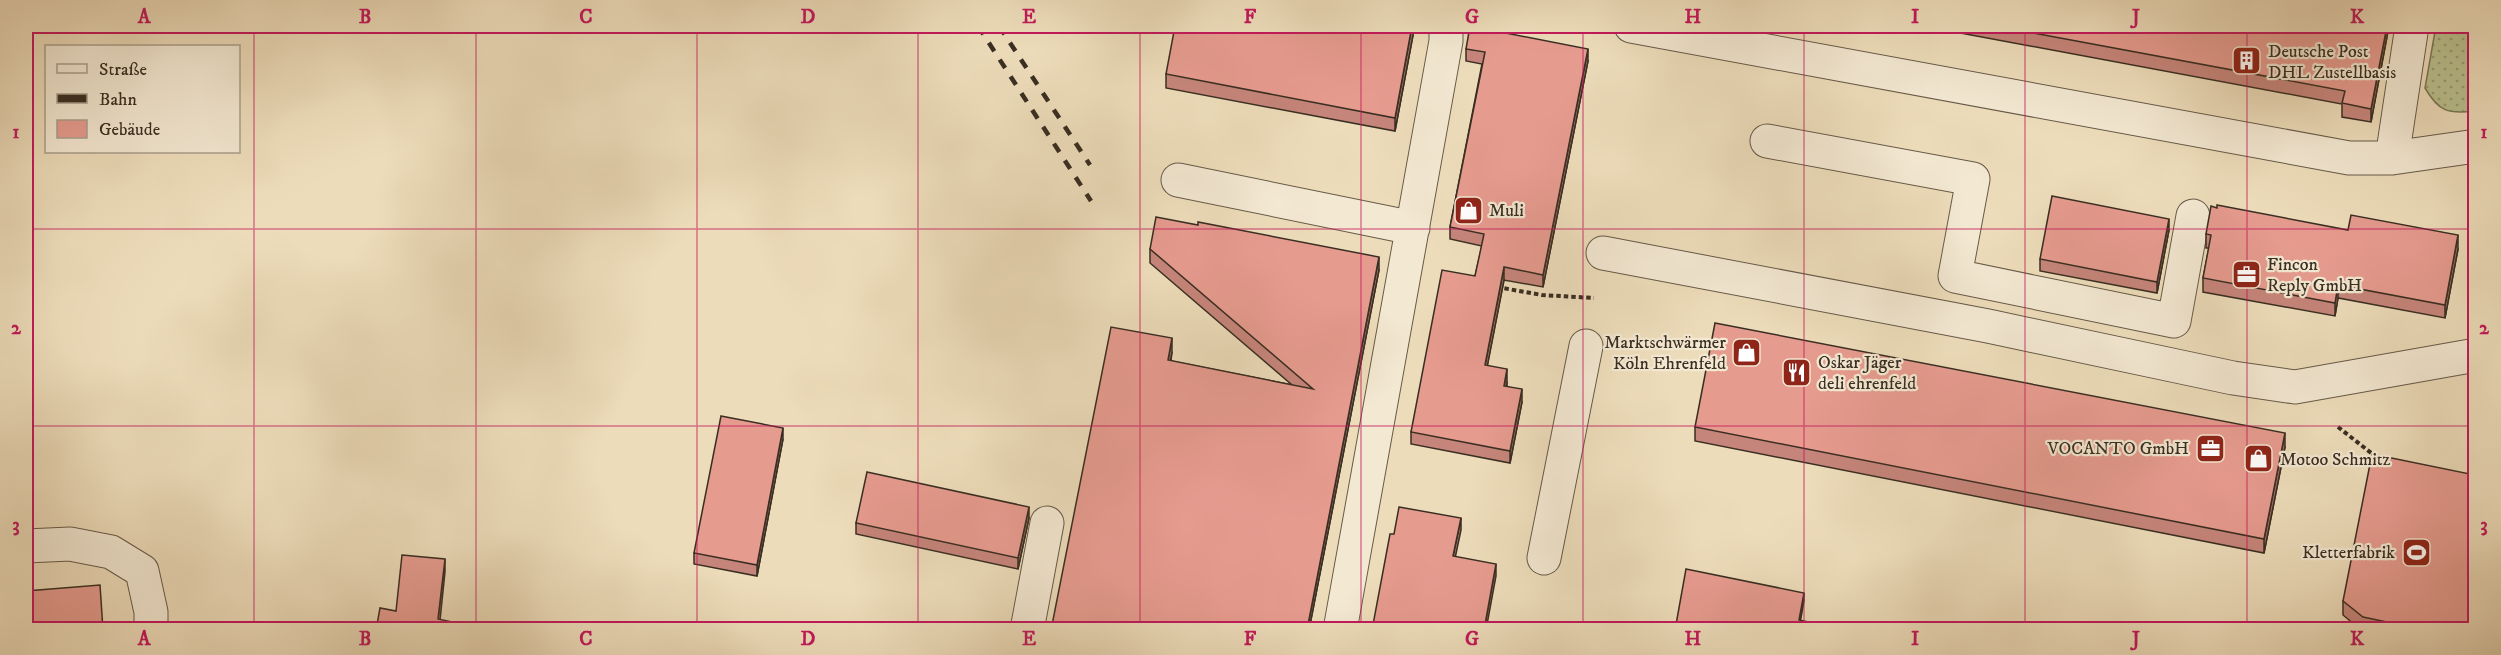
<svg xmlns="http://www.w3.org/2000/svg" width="2501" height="655" font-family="'IM FELL DW Pica',serif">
<defs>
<pattern id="green-dots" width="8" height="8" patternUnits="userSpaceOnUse" patternTransform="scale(1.5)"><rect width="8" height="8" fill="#bac08e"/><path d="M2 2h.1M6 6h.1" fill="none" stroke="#989c74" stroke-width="1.8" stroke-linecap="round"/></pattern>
</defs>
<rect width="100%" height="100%" fill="#eddcba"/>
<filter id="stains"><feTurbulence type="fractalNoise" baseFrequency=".00333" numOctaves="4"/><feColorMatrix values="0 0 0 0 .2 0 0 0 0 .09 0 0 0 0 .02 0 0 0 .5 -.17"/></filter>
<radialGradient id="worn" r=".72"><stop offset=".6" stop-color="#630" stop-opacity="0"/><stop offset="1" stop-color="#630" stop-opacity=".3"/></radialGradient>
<!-- green -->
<path fill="url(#green-dots)" stroke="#7a7758" stroke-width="1.5" d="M2436,26H2475V111C2448,114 2439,112 2425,88Z"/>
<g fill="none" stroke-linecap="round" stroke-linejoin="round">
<defs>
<path id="minor" d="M1631,26L2349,158H2392L2476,146
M1767,141L1973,179L1955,276L2174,321L2193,216
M2392,158L2412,26
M1178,180L1413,228
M1603,253L1988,326L2233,378L2295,387L2476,355
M26,546L70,544L111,552L142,571L151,612V630
M1544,558L1586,346
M1027,630L1047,523
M1340,630L1446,41V26"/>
</defs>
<!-- minor casing -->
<use href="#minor" stroke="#665a48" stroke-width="35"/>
<!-- path -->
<path stroke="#392e22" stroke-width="4" stroke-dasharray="4.5 3" stroke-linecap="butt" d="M1497,287L1542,295L1594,298
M2338,427L2375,456"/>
<!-- minor -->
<use href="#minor" stroke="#f3e8d2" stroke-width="33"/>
<!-- rail -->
<path stroke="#392e22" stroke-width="4.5" stroke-dasharray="10 10" stroke-linecap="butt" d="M978,26L1091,201
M999,26L1090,165"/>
</g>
<!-- wall -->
<path fill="#c6857b" stroke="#392e22" stroke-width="1.5" d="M1414,26V30L1395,131L1166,88V74Z
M1923,26H2389L2371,122L2342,117V104Z
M1466,49L1588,61L1543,287L1504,280L1487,366L1507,382V386L1522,402L1510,463L1411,444V432L1475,276L1482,246L1450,239V227L1482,64L1466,61Z
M2169,230L2157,293L2040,271V259Z
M2348,230L2458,249L2445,318L2338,298L2335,316L2203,292V278L2209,248H2206V234Z
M1150,249L1379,270L1309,630H1051L1172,352L1171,361L1292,385L1150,263Z
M1695,427L2285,447L2264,553L1695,441Z
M783,439L757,576L694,564V553Z
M1029,518L1018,569L856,534V523Z
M2343,601L2475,630H2361L2343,615Z"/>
<!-- shaded-wall -->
<path fill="#a16c64" stroke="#392e22" stroke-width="1.5" d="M1412,26H1414V30L1395,131V118Z
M2387,26H2389L2371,122V109Z
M1588,49V61L1543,287V275Z
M2169,219V230L2157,293V282Z
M2458,235V249L2445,318V305Z
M1379,257V270L1309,630H1307Z
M1504,267V280L1485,378V365Z
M2338,285V298L2335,316V303Z
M1172,338V352L1168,374V360Z
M1507,369V382L1504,398V386Z
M1522,389V402L1510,463V451Z
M783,428V439L757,576V565Z
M2285,433V447L2264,553V539Z
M1029,507V518L1018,569V558Z
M1461,518V530L1453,568V556Z
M445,559V572L439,630L438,619Z
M1496,564V576L1486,630H1484Z
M1804,593V601L1799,629V620Z"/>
<!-- building -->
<path fill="#e69b8f" stroke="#392e22" stroke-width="1.5" d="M1175,26H1412L1395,118L1166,74Z
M1470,26L1588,49L1543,275L1504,267L1485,365L1507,369L1504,386L1522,389L1510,451L1411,432L1442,270L1475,276L1484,234L1450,227L1485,52L1466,49Z
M1996,26H2387L2371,109L2342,103L2345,91Z
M2052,196L2169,219L2157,282L2040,259Z
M2217,205L2348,230L2351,215L2458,235L2445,305L2338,285L2335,303L2203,278L2211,235L2206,234L2211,206L2217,208Z
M1156,217L1198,225V222L1379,257L1307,630H1051L1111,327L1172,338L1168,360L1313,389L1150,249Z
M1715,323L2285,433L2264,539L1695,427Z
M721,416L783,428L757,565L694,553Z
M2372,454L2475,475V630H2425L2363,617L2343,601Z
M867,472L1029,507L1018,558L856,523Z
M1399,507L1461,518L1453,556L1496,564L1484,630H1372L1390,534H1394Z
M402,555L445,559L438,619L489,630H376L380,608L396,611Z
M1686,569L1804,593L1799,620L1846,630H1675Z
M100,585L103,630H26V591Z
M553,624L581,630H552Z"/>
<!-- grid -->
<path fill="none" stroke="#c2185b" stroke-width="1.5" stroke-opacity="0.55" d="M254,26V630M476,26V630M697,26V630M918,26V630M1140,26V630M1361,26V630M1583,26V630M1804,26V630M2025,26V630M2247,26V630M26,229H2476M26,426H2476"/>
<!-- icons -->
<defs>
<symbol id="building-square" viewBox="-11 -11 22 22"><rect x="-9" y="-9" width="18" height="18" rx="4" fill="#8f2418" stroke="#f3e8d2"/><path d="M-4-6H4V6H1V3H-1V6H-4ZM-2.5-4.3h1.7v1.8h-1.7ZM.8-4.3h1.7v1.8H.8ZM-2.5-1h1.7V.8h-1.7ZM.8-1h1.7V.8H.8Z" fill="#fff"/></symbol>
<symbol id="shop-square" viewBox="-11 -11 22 22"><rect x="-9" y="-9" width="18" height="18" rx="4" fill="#8f2418" stroke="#f3e8d2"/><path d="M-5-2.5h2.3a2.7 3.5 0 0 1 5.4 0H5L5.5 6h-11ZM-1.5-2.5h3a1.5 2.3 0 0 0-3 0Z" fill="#fff"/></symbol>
<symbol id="office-square" viewBox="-11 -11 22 22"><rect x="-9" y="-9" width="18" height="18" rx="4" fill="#8f2418" stroke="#f3e8d2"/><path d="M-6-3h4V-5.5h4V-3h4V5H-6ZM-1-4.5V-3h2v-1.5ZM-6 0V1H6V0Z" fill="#fff"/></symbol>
<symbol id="restaurant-square" viewBox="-11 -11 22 22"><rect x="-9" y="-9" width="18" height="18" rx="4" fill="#8f2418" stroke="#f3e8d2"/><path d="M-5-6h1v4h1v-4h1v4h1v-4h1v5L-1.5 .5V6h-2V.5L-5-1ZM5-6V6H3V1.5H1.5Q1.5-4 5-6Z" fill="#fff"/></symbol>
<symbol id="stadium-square" viewBox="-11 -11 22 22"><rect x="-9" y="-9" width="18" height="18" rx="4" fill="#8f2418" stroke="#f3e8d2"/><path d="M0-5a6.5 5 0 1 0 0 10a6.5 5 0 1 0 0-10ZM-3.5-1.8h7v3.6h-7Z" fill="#fff"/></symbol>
</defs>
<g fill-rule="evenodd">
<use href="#building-square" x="2230" y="44" width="33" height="33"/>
<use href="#shop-square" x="1452" y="194" width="33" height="33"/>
<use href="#office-square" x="2230" y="258" width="33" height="33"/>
<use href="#shop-square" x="1730" y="336" width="33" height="33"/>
<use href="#restaurant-square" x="1780" y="356" width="33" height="33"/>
<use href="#office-square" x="2194" y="432" width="33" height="33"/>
<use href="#shop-square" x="2242" y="442" width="33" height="33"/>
<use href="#stadium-square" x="2400" y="536" width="33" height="33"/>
</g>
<g text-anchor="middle" stroke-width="4.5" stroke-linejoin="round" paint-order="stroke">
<!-- poi labels -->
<g font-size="18" fill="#392e22" stroke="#f3e8d2" text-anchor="start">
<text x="2268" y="57">Deutsche Post<tspan x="2268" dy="21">DHL Zustellbasis</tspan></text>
<text x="1489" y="216">Muli</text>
<text x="2267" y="270">Fincon<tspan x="2267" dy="21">Reply GmbH</tspan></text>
<text x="1726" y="348" text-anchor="end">Marktschwärmer<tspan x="1726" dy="21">Köln Ehrenfeld</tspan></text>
<text x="1818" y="368">Oskar Jäger<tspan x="1818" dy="21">deli ehrenfeld</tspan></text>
<text x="2189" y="454" text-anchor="end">VOCANTO GmbH</text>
<text x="2280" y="465">Motoo Schmitz</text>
<text x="2395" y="558" text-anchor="end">Kletterfabrik</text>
</g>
</g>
<!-- margin -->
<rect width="2501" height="655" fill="none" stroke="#eddcba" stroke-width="66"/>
<!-- legend -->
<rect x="45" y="45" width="195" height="108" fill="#f3e8d2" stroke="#a99e8c" stroke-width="1.5"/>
<rect x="57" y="64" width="30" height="9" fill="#f3e8d2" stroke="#a99e8c" stroke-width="1.5"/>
<text x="99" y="75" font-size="18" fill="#392e22">Straße</text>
<rect x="57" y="94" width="30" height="9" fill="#392e22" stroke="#a99e8c" stroke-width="1.5"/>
<text x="99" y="105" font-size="18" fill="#392e22">Bahn</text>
<rect x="57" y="120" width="30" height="18" fill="#e69b8f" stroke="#a99e8c" stroke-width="1.5"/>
<text x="99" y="135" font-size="18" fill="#392e22">Gebäude</text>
<rect x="33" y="33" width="2435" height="589" fill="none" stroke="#c2185b" stroke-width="2"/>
<g font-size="20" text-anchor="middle" font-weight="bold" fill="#c2185b">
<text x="144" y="23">A</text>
<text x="365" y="23">B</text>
<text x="586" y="23">C</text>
<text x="808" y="23">D</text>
<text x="1029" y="23">E</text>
<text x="1250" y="23">F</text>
<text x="1472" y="23">G</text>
<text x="1693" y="23">H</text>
<text x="1915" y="23">I</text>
<text x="2136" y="23">J</text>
<text x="2357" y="23">K</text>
<text x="16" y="138">1</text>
<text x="2484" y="138">1</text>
<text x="16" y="334">2</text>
<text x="2484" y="334">2</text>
<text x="16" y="531">3</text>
<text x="2484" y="531">3</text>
<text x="144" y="645">A</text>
<text x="365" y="645">B</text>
<text x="586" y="645">C</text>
<text x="808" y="645">D</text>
<text x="1029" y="645">E</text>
<text x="1250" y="645">F</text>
<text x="1472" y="645">G</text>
<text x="1693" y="645">H</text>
<text x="1915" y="645">I</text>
<text x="2136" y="645">J</text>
<text x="2357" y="645">K</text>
</g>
<rect width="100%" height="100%" filter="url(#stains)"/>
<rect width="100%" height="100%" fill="url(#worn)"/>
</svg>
